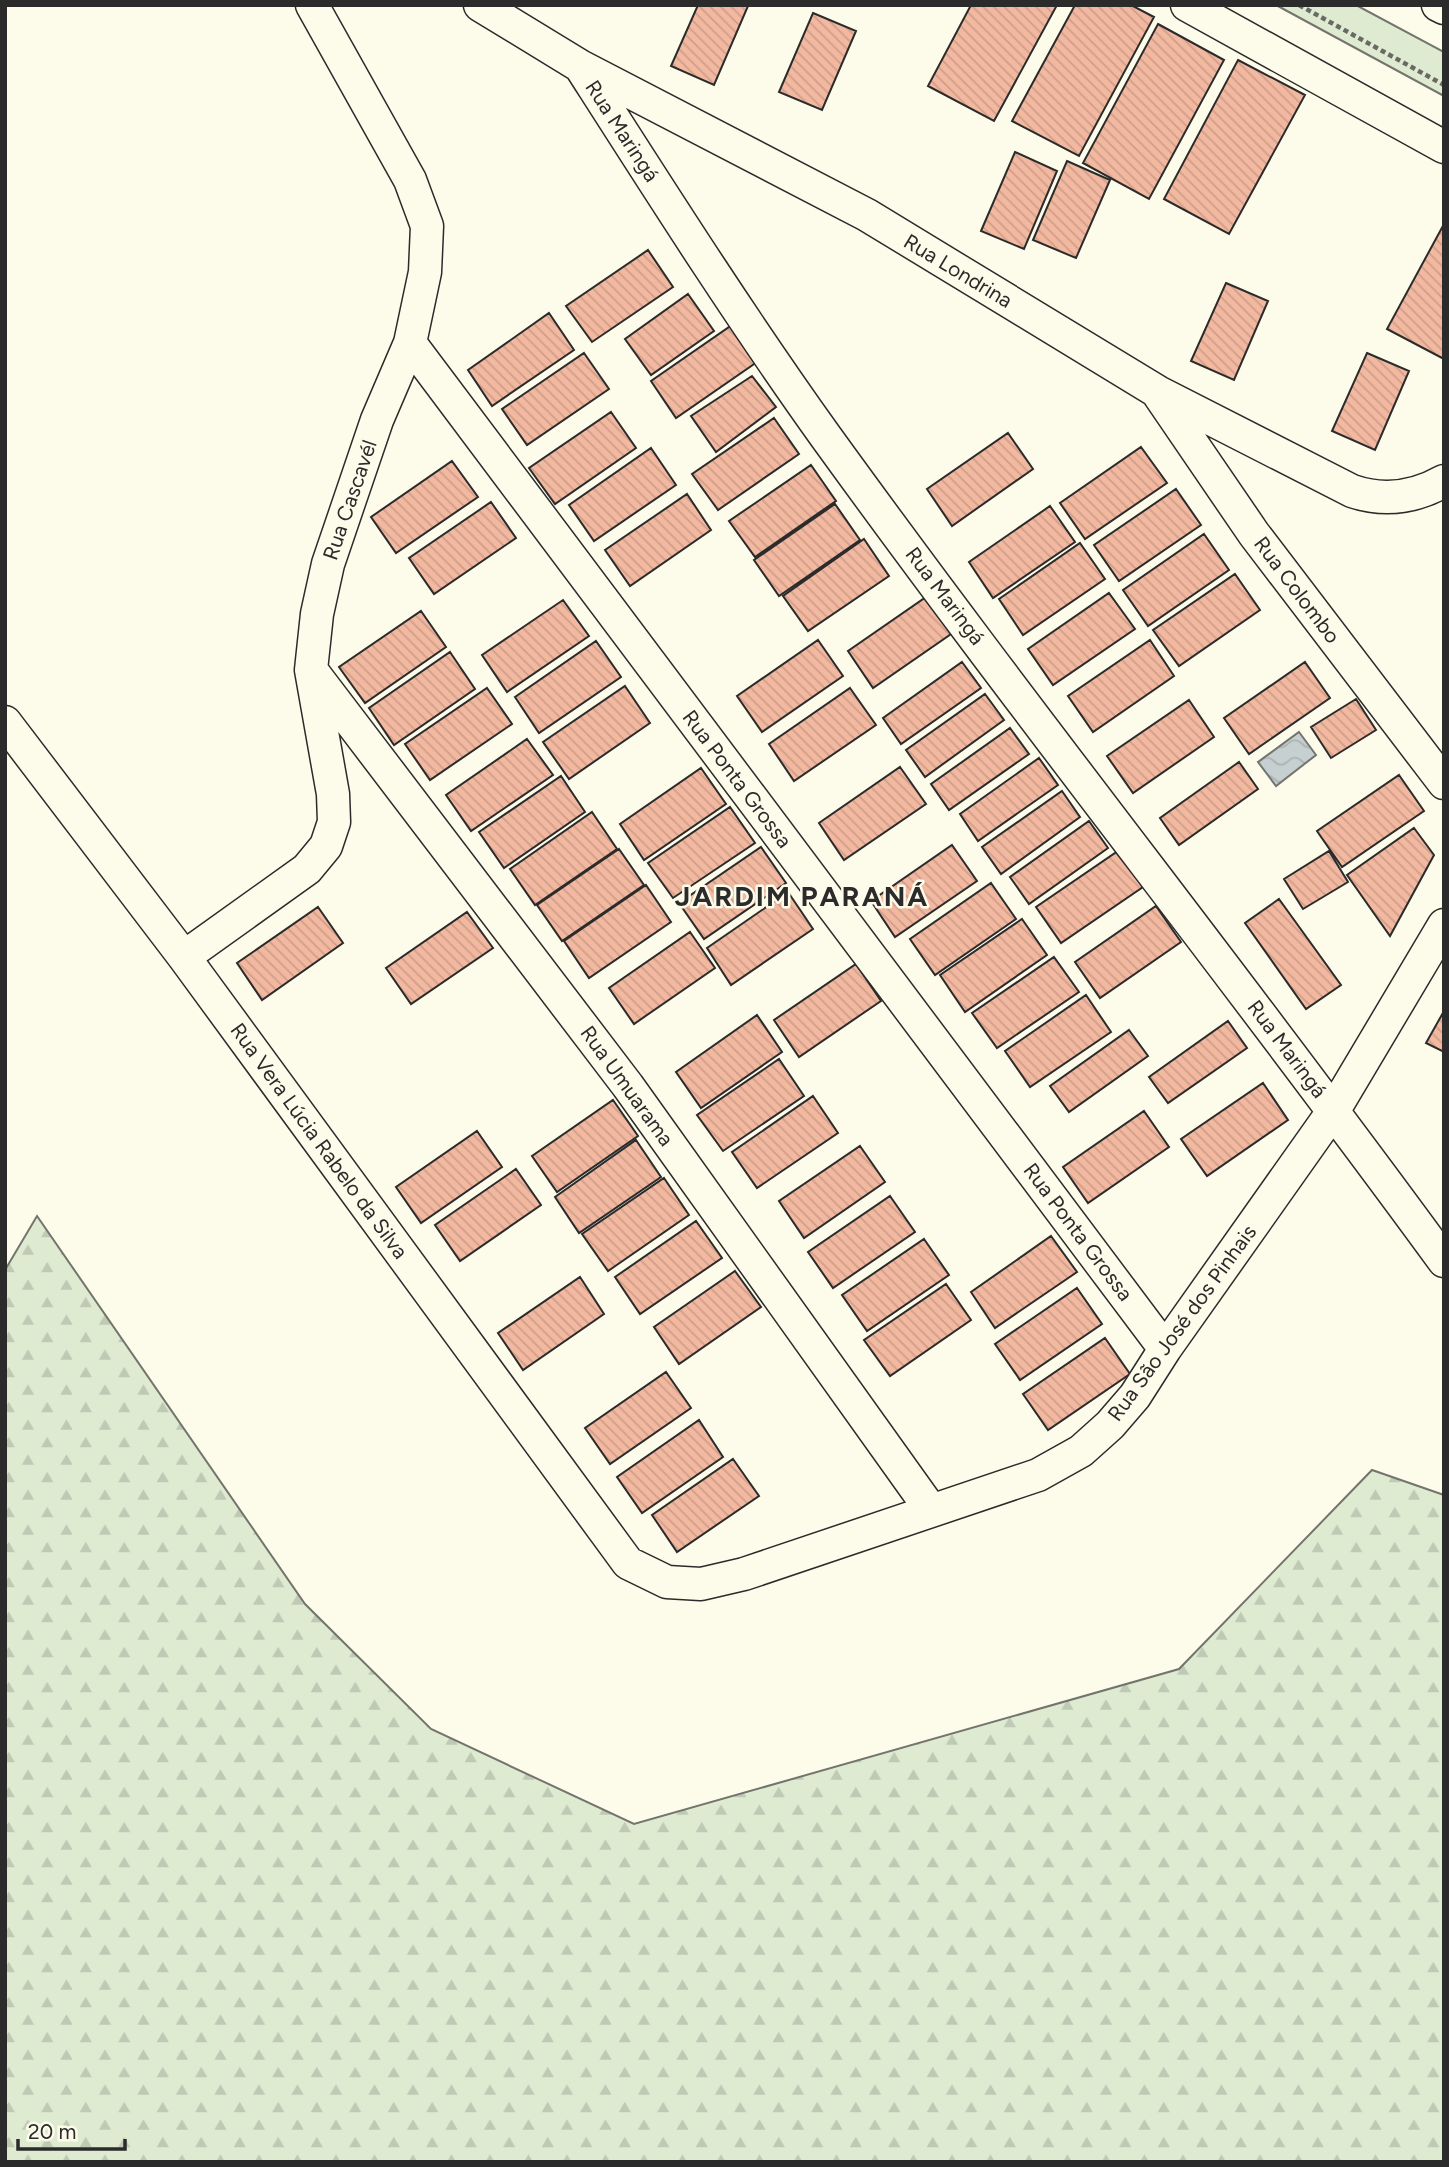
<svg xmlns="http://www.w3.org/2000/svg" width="1449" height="2167" font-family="Figtree,sans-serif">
<defs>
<pattern id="forest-firs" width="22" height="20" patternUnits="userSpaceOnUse" patternTransform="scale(1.75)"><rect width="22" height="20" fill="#deebd1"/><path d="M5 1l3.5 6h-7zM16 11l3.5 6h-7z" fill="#bfcab4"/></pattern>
<pattern id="water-waves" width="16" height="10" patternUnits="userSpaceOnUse" patternTransform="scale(1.75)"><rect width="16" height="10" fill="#c7d0d0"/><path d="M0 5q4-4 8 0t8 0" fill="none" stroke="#abb3b3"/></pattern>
<pattern id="building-back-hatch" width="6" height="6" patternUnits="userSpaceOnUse" patternTransform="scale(1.75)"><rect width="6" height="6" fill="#f2b8a0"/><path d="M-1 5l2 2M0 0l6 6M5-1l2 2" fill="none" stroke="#d09e8a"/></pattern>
</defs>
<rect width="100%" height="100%" fill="#fdfbea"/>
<!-- grass -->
<path fill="#deebd1" stroke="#74746e" stroke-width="2" d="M1276,5H1356L1444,52V96Z"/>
<!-- forest -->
<path fill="url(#forest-firs)" stroke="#74746e" stroke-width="2" d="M37,1216L305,1604L431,1729L634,1824L1179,1669L1372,1470L1444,1495V2162H5V1270Z"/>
<!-- water -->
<path fill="url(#water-waves)" stroke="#74746e" stroke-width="2" d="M1299,732L1316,755L1276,786L1258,762Z"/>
<!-- building -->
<path fill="url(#building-back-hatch)" stroke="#2b2b2b" stroke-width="2" d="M698,5L748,6L714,85L671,66Z
M971,5H1057L994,121L928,86Z
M1075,5H1131L1154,17L1079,156L1012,121Z
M813,13L856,31L822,110L779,92Z
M1158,24L1224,60L1149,199L1083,163Z
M1238,60L1305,95L1229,234L1164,199Z
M1015,152L1057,171L1024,249L981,231Z
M1067,161L1110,180L1076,258L1033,240Z
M1444,224V359L1387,329Z
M648,250L673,287L592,342L566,306Z
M1226,283L1268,301L1234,380L1191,361Z
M688,294L714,331L651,375L625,339Z
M549,313L574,350L492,406L468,370Z
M732,325L757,362L676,418L651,381Z
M584,353L609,389L527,445L502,409Z
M1367,353L1409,371L1375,450L1332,431Z
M752,376L776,407L716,452L691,416Z
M611,412L636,448L555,504L529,468Z
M774,418L799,454L718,510L692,474Z
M1008,433L1033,469L952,526L927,489Z
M1141,447L1167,483L1085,539L1060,503Z
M651,448L676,485L594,541L569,505Z
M452,461L478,497L396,553L371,517Z
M811,465L836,501L755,557L729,521Z
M1176,489L1201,525L1119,581L1094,545Z
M687,494L711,530L630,586L605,550Z
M491,502L516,538L434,594L409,558Z
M835,504L860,540L779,596L754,560Z
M1050,506L1075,542L993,598L969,562Z
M1204,534L1229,570L1148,626L1123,590Z
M864,539L889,576L808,631L783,596Z
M1080,543L1105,579L1023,635L999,599Z
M1235,574L1260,610L1179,666L1153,630Z
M1109,593L1135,629L1053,685L1028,649Z
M929,595L954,632L873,688L848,651Z
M563,600L589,636L507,692L482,655Z
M421,611L446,647L365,703L339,667Z
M818,640L843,676L762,732L737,696Z
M1150,640L1174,676L1093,732L1068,696Z
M596,641L621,677L539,733L515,697Z
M450,652L475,689L394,745L369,708Z
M962,662L981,688L901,744L883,718Z
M1305,662L1330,698L1249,754L1224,718Z
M625,686L650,723L569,779L543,742Z
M487,688L512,724L430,780L405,744Z
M850,688L876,725L794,781L769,744Z
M985,694L1004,720L925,777L906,750Z
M1356,699L1376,730L1331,758L1311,727Z
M1189,700L1214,737L1133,793L1107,756Z
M1010,728L1029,754L949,810L931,784Z
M527,739L553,775L471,831L446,795Z
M1039,758L1058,785L978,841L960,814Z
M1239,762L1258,789L1179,845L1160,818Z
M900,767L926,804L844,860L819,823Z
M701,768L726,804L644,860L620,824Z
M1399,775L1424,811L1342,867L1317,831Z
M561,776L585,812L504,868L479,832Z
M1062,791L1080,817L1001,874L982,847Z
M730,807L755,843L673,898L648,863Z
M592,812L617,849L535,905L510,869Z
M1089,821L1108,848L1029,904L1010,877Z
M1414,828L1434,855L1390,936L1347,875Z
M952,845L977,881L895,937L871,901Z
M761,847L786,883L704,939L679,903Z
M619,849L644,885L562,941L537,905Z
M1118,851L1143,887L1061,943L1036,907Z
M1329,851L1348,882L1303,909L1284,879Z
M991,883L1016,919L935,975L910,939Z
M646,885L671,922L589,978L564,941Z
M788,892L813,929L731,985L707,948Z
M1279,899L1341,985L1306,1009L1245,923Z
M1156,906L1181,942L1100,998L1075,962Z
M318,907L343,943L262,1000L237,963Z
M467,912L493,948L411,1004L386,968Z
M1022,919L1047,955L965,1012L940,975Z
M690,932L715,968L634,1024L609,988Z
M1054,957L1079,992L997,1048L972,1013Z
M856,964L881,1001L799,1057L774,1020Z
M1086,995L1111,1032L1030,1087L1005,1051Z
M1444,1011V1052L1426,1043Z
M757,1015L782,1052L701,1108L676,1072Z
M1228,1021L1247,1048L1168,1103L1149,1077Z
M1129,1030L1148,1056L1069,1112L1050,1086Z
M779,1059L804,1096L723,1151L697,1115Z
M1263,1083L1288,1120L1207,1176L1181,1139Z
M813,1096L838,1133L757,1188L732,1152Z
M613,1100L638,1136L557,1192L532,1156Z
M1144,1111L1169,1147L1088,1203L1063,1167Z
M477,1131L502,1167L421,1223L396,1187Z
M636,1140L661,1177L579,1233L555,1197Z
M860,1146L885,1182L804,1238L779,1201Z
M516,1169L541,1205L460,1261L435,1225Z
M664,1178L689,1215L608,1271L582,1234Z
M890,1196L915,1232L833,1288L808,1252Z
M696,1221L722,1258L640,1314L615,1277Z
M1051,1236L1077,1272L995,1328L971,1292Z
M924,1239L949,1275L867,1331L842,1295Z
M735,1271L761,1307L679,1364L654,1327Z
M580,1277L604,1314L523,1370L498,1333Z
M946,1284L971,1320L890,1376L864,1340Z
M1077,1288L1102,1324L1020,1380L995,1344Z
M1105,1338L1130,1374L1048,1430L1023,1394Z
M666,1372L691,1408L610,1464L585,1428Z
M699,1420L723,1457L642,1513L617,1477Z
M733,1459L759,1496L677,1552L652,1515Z"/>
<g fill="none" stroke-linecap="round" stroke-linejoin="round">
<defs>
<path id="minor" d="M480,5L580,66L867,215L1158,392L1352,491C1384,502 1414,498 1444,481
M1187,5L1444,147
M1438,5L1444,8
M580,66C660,191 740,317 826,437C1027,715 1242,984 1444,1261
M410,343L1165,1349
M1159,395L1254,534L1444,783
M315,675L628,1086L931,1510
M5,722L184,957L628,1563L667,1582L701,1584L744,1574L1038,1475L1081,1451L1110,1425L1135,1396L1165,1349L1334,1110L1444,925
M184,957L307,869L326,846L334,822L333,794L311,670L317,614L328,564L377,420L410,343L425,272L427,226L410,180L312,5"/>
</defs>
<!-- minor casing -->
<use href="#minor" stroke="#2b2b2b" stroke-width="35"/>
<!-- path -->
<path stroke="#6a6964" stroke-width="4.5" stroke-dasharray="5 3.5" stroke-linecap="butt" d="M1299,5L1444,85"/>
<!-- minor -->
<use href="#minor" stroke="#fdfbea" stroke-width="32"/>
</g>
<g text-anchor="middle" stroke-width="5" stroke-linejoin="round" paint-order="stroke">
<!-- street labels -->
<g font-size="21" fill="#2b2b2b" stroke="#fdfbea">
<text transform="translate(622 131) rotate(57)" y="7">Rua Maringá</text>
<text transform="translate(958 271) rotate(31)" y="7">Rua Londrina</text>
<text transform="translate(350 500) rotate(-71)" y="7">Rua Cascavél</text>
<text transform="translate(1297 590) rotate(53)" y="7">Rua Colombo</text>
<text transform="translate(945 596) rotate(53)" y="7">Rua Maringá</text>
<text transform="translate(737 779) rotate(53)" y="7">Rua Ponta Grossa</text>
<text transform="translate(1287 1049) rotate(53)" y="7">Rua Maringá</text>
<text transform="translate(627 1086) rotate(54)" y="7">Rua Umuarama</text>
<text transform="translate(319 1141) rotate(54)" y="7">Rua Vera Lúcia Rabelo da Silva</text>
<text transform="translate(1078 1232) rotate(53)" y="7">Rua Ponta Grossa</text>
<text transform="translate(1182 1323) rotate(-54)" y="7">Rua São José dos Pinhais</text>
</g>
<!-- district labels -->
<g font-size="28" font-weight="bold" letter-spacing="2" fill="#2b2b2b" stroke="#fdfbea">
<text x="802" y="906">JARDIM PARANÁ</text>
</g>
</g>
<!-- border -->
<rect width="1449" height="2167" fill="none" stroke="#2b2b2b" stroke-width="14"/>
<!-- scale -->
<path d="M18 2139v10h107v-10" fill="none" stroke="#2b2b2b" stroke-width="3.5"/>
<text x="28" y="2139" font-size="21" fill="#2b2b2b" stroke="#fdfbea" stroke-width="5" paint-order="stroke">20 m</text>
</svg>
